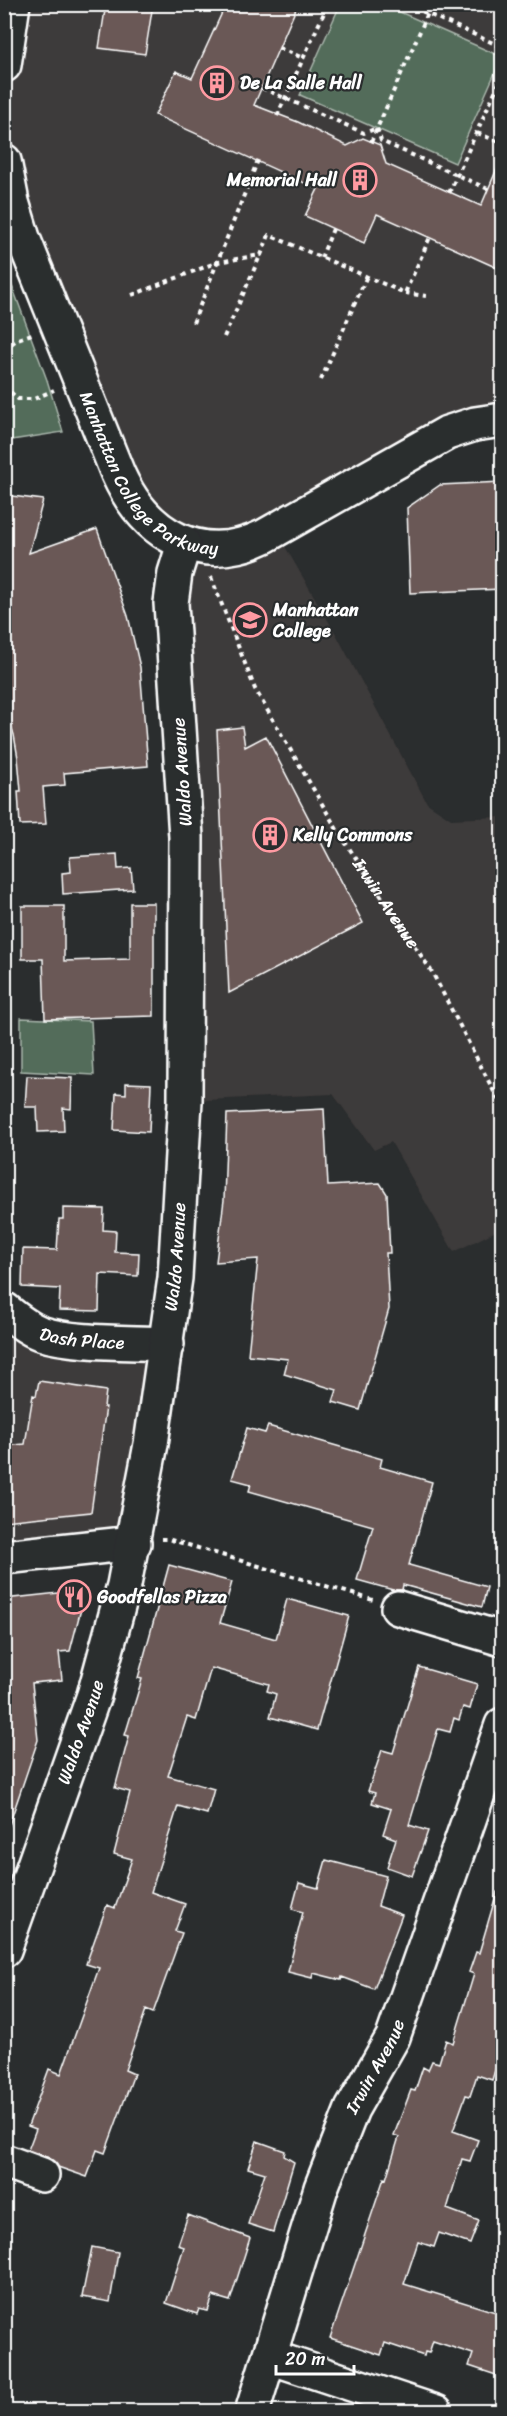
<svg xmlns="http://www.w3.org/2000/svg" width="507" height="2416" font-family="Sriracha,sans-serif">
<rect width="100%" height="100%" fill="#2a2d2e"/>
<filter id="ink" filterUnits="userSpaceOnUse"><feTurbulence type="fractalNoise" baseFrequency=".0167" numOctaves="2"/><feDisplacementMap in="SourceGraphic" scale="12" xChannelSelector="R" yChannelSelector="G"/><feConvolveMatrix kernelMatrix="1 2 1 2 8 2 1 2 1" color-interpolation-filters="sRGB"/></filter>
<g filter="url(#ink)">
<!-- built -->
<path fill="#3e3a3a" d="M13,5H502V420L276,531L337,636L427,803L451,819L502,817V1228L454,1252L391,1142L374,1150L333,1094L185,1101L175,573L4,161V65Z
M4,1309L167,1344L134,1543L5,1557Z"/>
<!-- green -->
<path fill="#536c5a" stroke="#a9b6ac" stroke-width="1.5" d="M340,5H384L502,57L455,163L300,95Z
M5,267L47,380L63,432L5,441Z
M21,1018L91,1021L94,1075L21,1071Z"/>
<!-- building -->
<path fill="#6b5957" stroke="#fff" stroke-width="1.5" d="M106,4H153L145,54L99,48Z
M226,4H298L254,105L298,122L347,146L363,138L380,145L386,164L481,206L502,157V270L377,214L364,243L305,216L318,189L155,115L176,71L192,78Z
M502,482V589L410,593L407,508L440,485Z
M4,495L43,500L29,553L97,529L128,616L140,667L148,766L64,773L65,785L43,787L46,824L20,825L18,791H21L18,758L14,735L4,703Z
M242,727L245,747L266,736L363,923L229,993L217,730Z
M117,854L118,869L131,868L133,889L63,894L62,873L71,872L70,857Z
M130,903H154V1016L45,1019L43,959H22V906H64V961L130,959Z
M27,1076L72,1078L71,1109L63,1108L64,1131L38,1132L37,1107H25Z
M126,1083L151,1084L149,1132L114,1130L116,1093L126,1094Z
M324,1109L328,1186L380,1183L387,1194L390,1253H386L389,1309L360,1410L333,1402L337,1390L284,1374L288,1359L248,1355L258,1259L216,1262L224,1200L227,1114Z
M63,1208L104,1209L103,1230L116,1231L115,1252L139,1253L138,1276L100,1274L99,1311L59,1310L60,1289L22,1287L23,1249L57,1250L59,1219H63Z
M39,1381L106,1391L104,1407H106L91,1512L4,1521V1446L25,1444L33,1395L36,1396Z
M268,1426L382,1459L380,1467L432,1482L409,1565L487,1587L482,1607L403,1585L402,1590H393L357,1580L373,1526L249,1491L251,1484L232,1479L247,1428L265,1433Z
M169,1565L232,1582L220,1623L276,1639L287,1599L349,1616L317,1730L270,1717L276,1694L267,1691L269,1684L211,1668L196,1720L187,1717L168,1776L214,1789L207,1814L178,1806L151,1892L185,1904L175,1931L182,1933L153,2013L146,2010L125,2070L134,2074L105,2153L97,2150L87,2177L58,2167L49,2158L28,2150L36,2129L28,2126L49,2069L61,2074L99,1968L86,1964L107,1905L115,1908L132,1859L114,1854L130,1792L115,1788L129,1736L125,1735L142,1679L138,1678Z
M86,1590L70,1651L59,1652L62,1680L32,1683L38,1740L8,1828L4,1827V1599Z
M419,1667L477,1684L470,1709L463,1707L459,1720L454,1718L450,1732L438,1729L409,1825L428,1831L412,1876L387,1867L396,1839L383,1834L391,1809L372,1803L375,1793L368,1791L382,1750L393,1753Z
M326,1860L386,1876L378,1906L402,1915L374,1989L342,1977L341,1980L313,1973L312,1978L288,1972L303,1912L292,1909L299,1883L318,1888Z
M497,1892H502V2047L492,2080L477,2075L470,2096L466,2095L453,2131L478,2140L470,2161L462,2159L447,2209L479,2221L470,2244L439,2233L434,2247L418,2242L404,2284L502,2314V2377L469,2366L473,2354L433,2341L429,2353L425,2352L424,2356L385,2343L381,2355L330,2338L384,2178L386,2179L399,2137L394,2135L411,2090L415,2091L423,2067L428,2070L432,2061L439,2063L446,2040L453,2043L474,1974L469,1972L476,1952L479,1953Z
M257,2141L285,2151L284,2156L294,2162L273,2232L248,2224L265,2173L248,2168Z
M188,2215L250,2238L230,2301L213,2296L208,2311L199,2309L197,2314L166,2303L184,2247L178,2245Z
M92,2247L118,2252L110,2302L82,2297Z"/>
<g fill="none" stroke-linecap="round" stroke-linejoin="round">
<defs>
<g id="minor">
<path d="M4,65L13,4"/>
<path id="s2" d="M4,161L12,202L23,238L118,474C146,536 201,567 265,536L447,433L475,424L502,420"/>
<path id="s3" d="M4,1309C15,1318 27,1328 40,1333C73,1344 130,1342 167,1344"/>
<path d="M4,1557L134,1543"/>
<path d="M398,1608L502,1639"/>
<path id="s4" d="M4,1950L94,1695L124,1585L151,1444L175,1278L185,1101L186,837L171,603L175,573L184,544"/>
<path d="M4,2161L42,2175"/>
<path d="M270,2357L436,2412"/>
<path id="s5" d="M252,2412L321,2188L352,2109L393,2037L502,1725"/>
</g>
</defs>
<!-- minor casing -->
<use href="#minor" stroke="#fff" stroke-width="38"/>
<!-- path -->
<g stroke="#fff" stroke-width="4" stroke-dasharray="4.5 4.5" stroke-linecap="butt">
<path d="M406,4L502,47"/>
<path d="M483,4L499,12L502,4"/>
<path d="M279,48L303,58"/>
<path d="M262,88L364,133L377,128L381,141L488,189"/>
<path d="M277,116L328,4"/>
<path d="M477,133L502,143"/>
<path d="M371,142L432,4"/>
<path d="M449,193L502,76"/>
<path d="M321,258L333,229"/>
<path d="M405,293L426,296"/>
<path d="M132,295L218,262L261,255L269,235L405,293L431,235"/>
<path d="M193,323L258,160"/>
<path d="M224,337L260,256"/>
<path d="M4,349L18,339L32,334"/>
<path d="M321,380L366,278"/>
<path d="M4,386L18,399H34L54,390"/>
<path id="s1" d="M211,577L255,689L339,833L432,972L502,1107"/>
<path d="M161,1539H168L373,1600"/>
</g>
<!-- minor -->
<use href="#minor" stroke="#2a2d2e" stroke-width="33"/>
</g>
</g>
<!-- icons -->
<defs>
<symbol id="building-ring" viewBox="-11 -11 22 22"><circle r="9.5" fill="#2a2d2e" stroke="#ff9aa2" stroke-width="1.5"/><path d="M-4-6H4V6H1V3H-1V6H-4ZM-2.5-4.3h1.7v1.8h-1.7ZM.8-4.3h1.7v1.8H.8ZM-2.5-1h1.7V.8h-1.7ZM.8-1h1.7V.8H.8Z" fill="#ff9aa2"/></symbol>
<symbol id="university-ring" viewBox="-11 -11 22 22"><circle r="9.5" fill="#2a2d2e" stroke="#ff9aa2" stroke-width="1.5"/><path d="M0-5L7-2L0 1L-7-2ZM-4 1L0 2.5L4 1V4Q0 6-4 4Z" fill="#ff9aa2"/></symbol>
<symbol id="restaurant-ring" viewBox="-11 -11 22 22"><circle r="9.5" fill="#2a2d2e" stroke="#ff9aa2" stroke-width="1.5"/><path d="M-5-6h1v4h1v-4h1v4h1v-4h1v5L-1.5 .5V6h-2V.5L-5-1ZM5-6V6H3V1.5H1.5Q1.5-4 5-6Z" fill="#ff9aa2"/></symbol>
</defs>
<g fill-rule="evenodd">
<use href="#building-ring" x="198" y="64" width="38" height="38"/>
<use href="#building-ring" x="341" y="161" width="38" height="38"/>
<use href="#university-ring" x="231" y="601" width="38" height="38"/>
<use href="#building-ring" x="251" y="816" width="38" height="38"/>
<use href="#restaurant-ring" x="55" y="1578" width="38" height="38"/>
</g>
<g text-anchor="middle" stroke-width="4.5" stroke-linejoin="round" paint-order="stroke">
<!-- poi labels -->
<g font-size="18" font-weight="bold" fill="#fff" stroke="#2a2d2e" text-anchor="start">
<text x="240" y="89">De La Salle Hall</text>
<text x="337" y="186" text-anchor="end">Memorial Hall</text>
<text x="273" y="616">Manhattan<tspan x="273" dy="21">College</tspan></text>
<text x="293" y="841">Kelly Commons</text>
<text x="97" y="1603">Goodfellas Pizza</text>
</g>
<!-- street labels -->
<g font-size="18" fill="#fff" stroke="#2a2d2e">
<text dy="6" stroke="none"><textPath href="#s2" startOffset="356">Manhattan College Parkway</textPath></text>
<text transform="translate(182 772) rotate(-94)" y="6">Waldo Avenue</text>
<text dy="6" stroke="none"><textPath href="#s1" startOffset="372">Irwin Avenue</textPath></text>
<text dy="6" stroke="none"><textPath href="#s4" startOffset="717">Waldo Avenue</textPath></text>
<text dy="6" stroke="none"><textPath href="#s3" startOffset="86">Dash Place</textPath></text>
<text dy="6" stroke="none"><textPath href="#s4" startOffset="231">Waldo Avenue</textPath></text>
<text dy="6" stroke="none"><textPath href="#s5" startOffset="368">Irwin Avenue</textPath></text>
</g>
</g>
<!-- margin -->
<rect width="507" height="2416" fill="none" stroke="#2a2d2e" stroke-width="24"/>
<rect x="12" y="12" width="483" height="2392" fill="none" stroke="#fff" stroke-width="2" filter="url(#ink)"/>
<!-- scale -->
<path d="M276 2365v9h78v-9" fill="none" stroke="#ffffff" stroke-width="3"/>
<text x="285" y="2365" font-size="18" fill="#ffffff" stroke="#2a2d2e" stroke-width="4.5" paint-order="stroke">20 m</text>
</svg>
